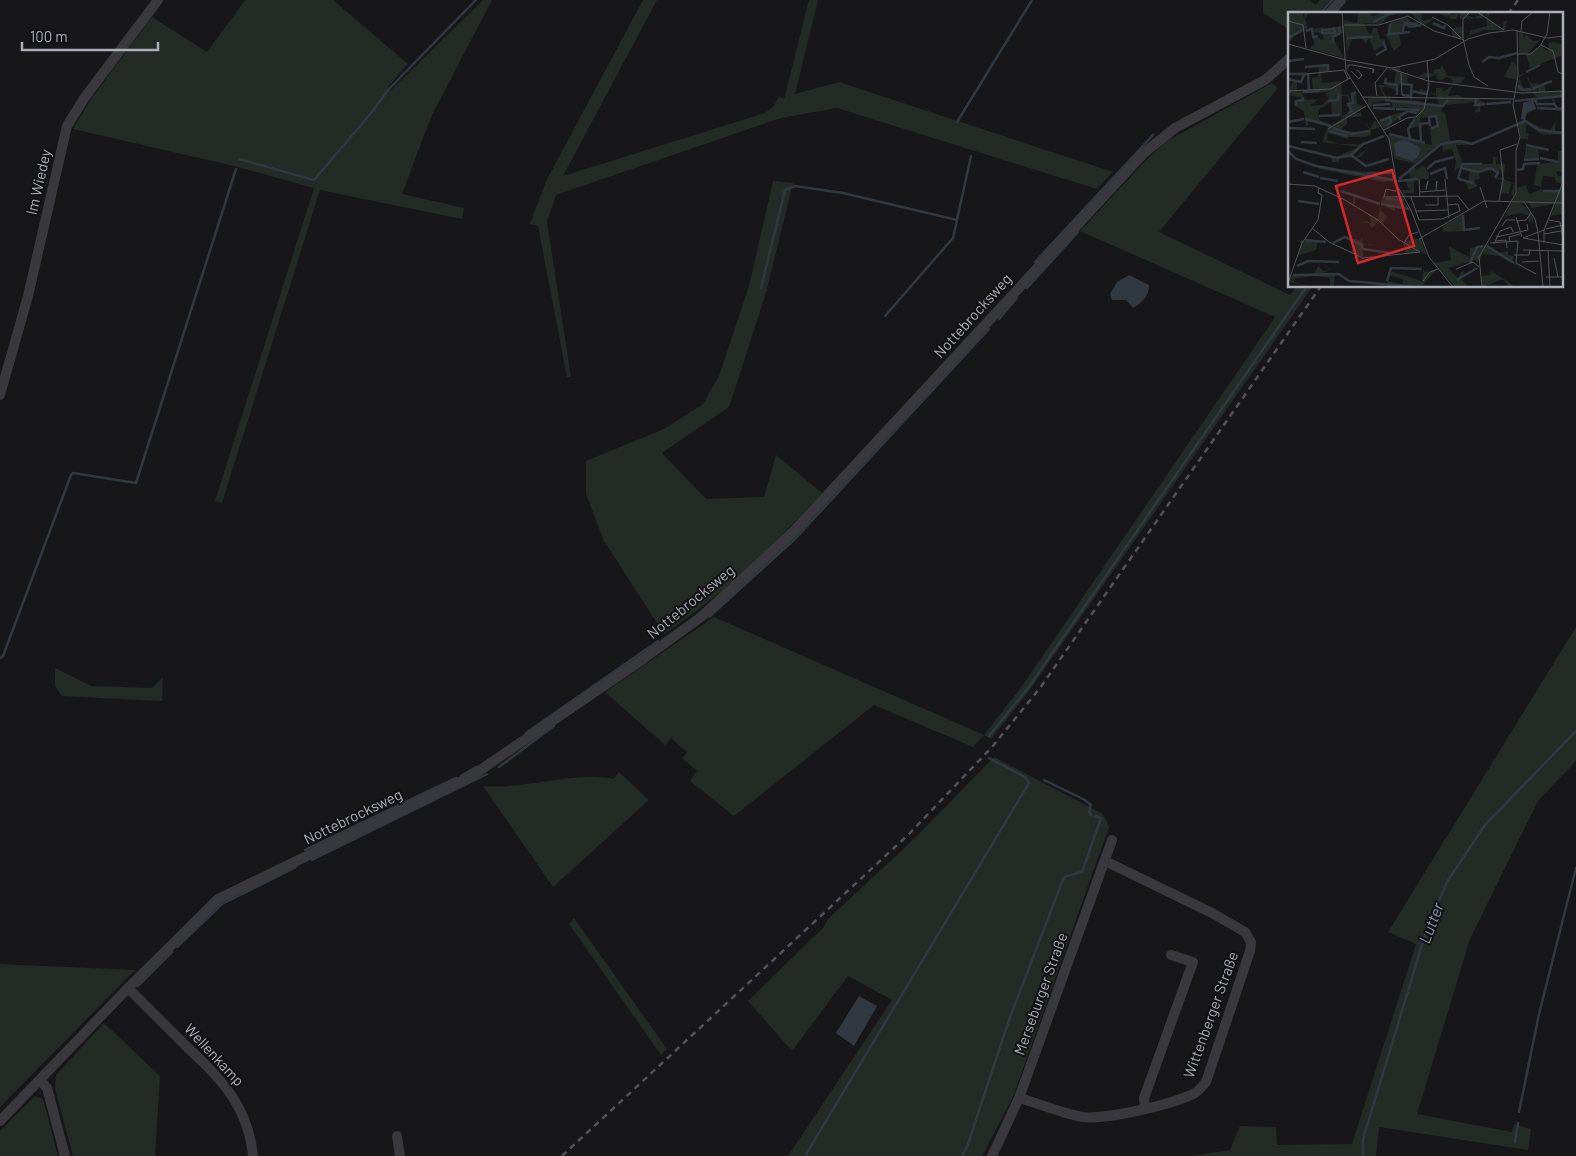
<svg xmlns="http://www.w3.org/2000/svg" width="1576" height="1156" font-family="Barlow,sans-serif">
<rect width="100%" height="100%" fill="#171719"/>
<!-- green -->
<path fill="#242a25" d="M245,0H333L408,64L387,88L390,91L483,0H492L431,117L402,194L464,208L462,219L320,190L222,503L215,501L314,188L234,166L73,129L91,99L152,17L207,52Z
M643,0H657L563,176L765,113L774,106L779,96L784,99L809,0H818L795,94L839,82L1113,172L1097,189L837,108L781,118L556,195L547,222L571,377H567L538,226L530,224L546,181Z
M1263,0H1309L1316,5L1320,0H1330L1318,14H1290V30L1263,13Z
M1272,83L1278,88L1159,232L1290,295L1297,286H1313L1029,691L991,739L984,735L973,747L874,705L734,816L690,781L697,771L682,758L687,752L671,738L665,745L605,692L714,617L984,735L1022,686L1275,317L1080,231L1147,159L1167,141Z
M773,181L793,183L766,293L729,407L662,453L706,499L764,497L776,455L822,493C774,545 723,595 664,634L604,541L586,494V461L664,429L703,404L719,376L749,286Z
M1576,627V761L1538,801L1470,939L1417,1114L1512,1132L1514,1124L1531,1129L1528,1150L1379,1127L1376,1156H1191L1230,1150L1240,1126L1276,1127L1277,1145L1352,1144L1416,944L1388,932Z
M55,668L91,686L152,688L163,677L162,701L62,696L55,686Z
M994,757L1103,814L1109,827L1013,1097L982,1156H788L892,1000L848,976L792,1051L748,1001L824,927L827,920L914,839Z
M619,772L649,800L553,887L483,786C526,790 570,771 614,779Z
M574,918L667,1049L661,1055L569,924Z
M0,964L135,970L0,1107Z
M104,1023L160,1076L155,1156H73L55,1089L56,1075Z
M35,1096L43,1099L58,1156H0V1131Z"/>
<!-- water -->
<path fill="#323840" d="M1129,275L1149,285C1149,296 1143,302 1133,308L1126,300H1112L1110,294L1117,282Z
M859,996L877,1006L876,1008L854,1046L836,1033Z"/>
<g fill="none" stroke-linecap="round" stroke-linejoin="round">
<!-- stream -->
<path stroke="#323840" stroke-width="2.5" d="M1320,14L1332,0
M957,122L1032,0
M239,159L314,180L372,112L387,91L476,0
M1035,262L1153,135
M761,288L785,190L795,186L843,193L957,220
M1027,288L1078,232
M885,316L953,238L971,156
M999,319L1017,298
M709,617L795,539L989,329
M0,658L3,656L71,475L73,473L136,483L236,169
M526,733L658,641
M989,736L1028,688L1307,286
M499,767L554,726
M461,776L476,767
M1044,780L1085,800L1091,805L1089,812L1091,815
M305,850L456,778
M312,860L487,774
M177,947L222,904L296,867
M138,986L172,952
M1519,1112L1539,1014L1576,868
M1515,1142L1518,1123
M805,1156L1029,783L1025,777L989,758
M962,1156L967,1147L1009,1020L1064,877L1082,872L1101,818L1096,816
M1363,1156V1139L1426,932L1447,882L1485,825L1576,731"/>
<!-- street -->
<path stroke="#39393d" stroke-width="10" d="M1329,14L1341,0
M0,395L28,296L67,126L85,97L158,0
M128,988C147,1007 166,1026 185,1045C220,1078 248,1105 253,1156
M40,1080L47,1088L65,1156
M1019,1098C1040,1104 1061,1113 1082,1117C1106,1120 1174,1104 1195,1093C1200,1090 1202,1086 1206,1082L1250,951L1251,942L1245,932L1212,913L1105,861
M1145,1108L1144,1098L1193,962L1171,955
M0,1121L128,988L218,899L470,777L643,659L701,617L793,532L1144,153L1175,128L1265,80L1290,58
M397,1136L400,1156
M992,1156L1019,1098L1112,840"/>
<!-- rail -->
<path stroke="#525258" stroke-width="2.5" stroke-dasharray="6 5" stroke-linecap="butt" d="M1508,14L1518,0
M562,1156L909,834L992,747L1040,688L1321,286"/>
</g>
<g text-anchor="middle" stroke-width="4" stroke-linejoin="round" paint-order="stroke">
<!-- street labels -->
<g font-size="15" fill="#abadb7" stroke="#121214">
<text transform="translate(39 182) rotate(-77)" y="5">Im Wiedey</text>
<text transform="translate(973 316) rotate(-48)" y="5">Nottebrocksweg</text>
<text transform="translate(691 602) rotate(-39)" y="5">Nottebrocksweg</text>
<text transform="translate(353 817) rotate(-26)" y="5">Nottebrocksweg</text>
<text transform="translate(1041 994) rotate(-70)" y="5">Merseburger Straße</text>
<text transform="translate(1211 1015) rotate(-70)" y="5">Wittenberger Straße</text>
<text transform="translate(214 1055) rotate(47)" y="5">Wellenkamp</text>
</g>
<!-- water labels -->
<g font-size="16" font-style="italic" fill="#8695ae" stroke="#121214">
<text transform="translate(1431 923) rotate(-69)" y="6">Lutter</text>
</g>
</g>
<!-- overview -->
<g transform="translate(1288 12)">
<rect width="275" height="275" fill="#171719"/>
<path d="M0,0H14L16,7L17,0H21L17,7L20,18L35,15V18L56,13L57,20L44,25L56,46L23,37V31V34L27,33L25,26L30,24L33,28L36,27L34,21L24,20V18L10,20L0,31ZM70,0H82V3L86,4L95,0H115L99,5L94,12L75,11L83,24L85,16H89L92,27L98,28L96,33L86,39L81,25L78,32L73,25L64,27L59,41L56,8L69,11ZM122,0H133L135,9L145,6L143,10L136,13L123,15V16L117,12L111,21L113,33L106,39L98,23H94L101,21L102,10L117,5L124,9L118,11L121,14L133,13ZM150,0H162L163,3L182,0L180,3L186,6L193,2L190,0H196L195,6L172,7L171,2L168,7H162L161,3L158,5ZM198,0L202,1L200,6L214,17L216,9L219,8L217,18H196L181,24L182,19L176,20L175,26L165,25L163,16L174,15L176,20L199,14ZM231,20L235,21L236,26L238,22L245,29L252,28L239,42H231ZM261,30L275,32V43L242,56L238,43L253,34L260,40ZM224,49L229,53V68L216,65ZM154,52L159,64L177,65L173,71L165,72L164,67L159,65L151,69L147,63L135,67L129,65L136,61L146,62V57H152ZM40,53V59L33,61L34,71L53,69L54,83L60,82L64,90V82L68,80L69,92L76,94L67,102L73,100L74,104L59,106V112L52,118L76,121L81,118L78,110L82,117L87,108L92,115L83,118V123L77,125H61L60,127L40,121L39,128L51,132H67L69,133L98,124L76,133L65,143L67,145L80,136L73,145L51,146V150L39,151L44,150V145L25,141L24,138L48,145L71,135L34,130L40,114L20,108V113L18,115L16,99L8,94V89L14,86L0,83L4,70L0,67L9,69V80L34,78H25L24,66L30,65L31,54ZM40,80L37,82L41,86L34,93L22,94L31,87L16,88L15,81ZM54,84H59L64,99L54,104ZM43,90L44,103H52L54,107L44,113L31,108L30,98ZM112,55L113,61L120,63L119,70L122,73L109,72L108,78L96,74L94,77L98,84H103L102,88L84,91L85,94L80,96V86L96,84L90,73H106L108,59L99,57ZM237,61L231,66L236,77H244L239,66L243,61L240,65L243,71L256,72L258,80H250V74L247,75L250,80L229,79L231,63ZM140,69V81L148,82V76H154L155,80L165,73L160,84L170,83L175,86L174,91L176,86L191,87L197,92L192,93V100L186,101L190,96L187,90L159,93L157,90L153,99L157,101L163,131L150,133L127,151L107,147L99,123L144,133L142,116L150,114L149,104L132,106V114L120,117L126,110L130,98L118,95L110,97L93,94L104,96L103,88H122L123,84L124,88L151,93L148,83L131,80L132,77L138,79ZM116,127L133,136L131,143L123,148L109,145L107,132ZM275,79V83L265,85L270,96H275V99H268L267,119H275V122L255,123L238,112V121L241,122L238,134L239,127H233L230,111L238,109L262,119L267,110L268,96L263,86L249,87L245,81ZM120,99L96,117L90,110L106,102ZM172,129L181,133H168L175,152H205V145H209L208,152H217L216,167L227,172L226,185L223,181L226,172L223,171L221,182L213,181L214,168L207,167L215,165L213,157L210,160L203,156V163L201,156L191,160L192,167H187L186,170L190,174L181,178L177,169H180L182,158L173,155L166,159L168,149L164,137L155,139L154,133ZM238,135L250,137L251,147H236ZM270,139H275V163L272,159L268,160L270,164H275L274,172L268,170L266,165L255,164L253,175L246,173L249,152L270,150ZM132,149L141,161V167H126V181H117L119,184H116L109,168L114,178H121L118,170L123,166L121,161L114,165L126,155L129,158L135,153ZM32,155L80,160L95,166H104V160L107,168L96,170L32,157L31,164ZM238,173L241,182L254,177L255,179L275,177V205L273,202L263,204L267,192L243,196L241,190L225,189L229,176ZM52,179L92,192V198L99,204L95,212L91,209L84,216L80,211L68,210L79,209L83,212L82,204L90,207L92,193L68,184L66,195L56,187L65,191L66,184ZM94,186L114,187L123,199L106,193L108,200L93,192ZM224,190H232L245,205V209L241,210L240,203L231,201L217,205L210,218ZM175,202V219L155,220L154,215ZM74,225L75,232L91,233H75V245L68,243L69,240H63L67,230L62,226L73,228ZM125,227H133L139,243L132,239L118,242L115,230ZM10,228L30,230L28,238L11,243L8,253L13,231ZM201,232L190,250L187,248L160,256L170,266L175,258L177,263L172,266L181,275H167L146,251L163,248L161,234L182,246V236ZM200,235L210,241L220,239V243L226,244L224,250L251,265L211,244L194,242ZM30,254L36,259L44,256L32,263H47L46,274L49,275L33,274H42V266L28,264L7,266L6,270L24,275L1,270L5,262H26ZM135,257L137,260L149,257L133,275L100,271V275L99,269L114,272L115,267L101,263L102,259L134,269ZM203,259L219,269L227,275H221L215,267L195,275L193,264L201,263Z" fill="#242a25" fill-rule="evenodd"/>
<path d="M245,88L248,97L239,101L237,108L233,107L235,91ZM116,127L133,136L131,143L125,149L108,144L106,132Z" fill="#323840"/>
<path fill="none" stroke="#323840" stroke-width="2.5" d="M85,10L105,0M145,11L156,16L157,13M102,12L101,22L122,20M118,12L122,15L133,13M46,17L34,18V21H47L46,15M18,19L24,17L25,25L30,24M114,21L117,11L130,12M0,26L15,18M59,26L85,25M45,31V25L52,21L51,15M88,43L98,37L95,30M211,46L229,41M0,49L16,47M194,50L201,45L211,46M17,55L40,53V59M238,60L252,53M0,62H18M20,62L21,78M98,66L97,71L109,73V83M0,67L13,70L16,63M114,72L124,73L123,79M230,73L234,78L243,77M244,77L264,69M15,80L32,79M114,83L123,84V79L139,82M188,87L187,93L197,92M97,88L155,94L160,88M247,88L249,92H266L270,97L275,96M40,89L50,88L51,82M227,89L275,84M198,92L223,90M85,93L102,92M8,94V89L15,88V85M85,96L107,97M249,96L268,97M108,97L131,98M60,101L64,99L60,92L65,91L64,82L68,80M31,104L52,103M17,107L43,114M112,108L111,105L120,99L129,101M92,109L102,105L103,110L99,114M0,110L16,107M142,114L141,105L148,104L150,114L143,116M0,116L27,117M45,116L63,122L82,119M41,119L60,124M101,122L137,131M122,127L120,117L127,107M133,129L132,112L141,111M13,130L29,131M238,133L261,138M0,134L49,146L63,143L75,132L96,124M0,139L8,147L28,154L105,168M63,143L78,154L101,147M252,146L270,150M236,148L251,147M174,152H194M173,156L191,160L203,156L210,161L207,166M139,157L147,150L166,145M229,158L235,157L236,152L252,151M15,160L31,165M79,161H103M142,162L157,156L159,167M32,166L50,169M111,167L153,132L172,129L184,132L237,109L251,118L275,121M170,167L174,152M171,167L186,171M110,169L130,167M53,179L92,192M255,179H271M98,187L116,188M10,189L31,192M93,192L121,197M175,203L176,218L192,216M17,228L38,230M45,231L57,225L74,233V237M199,234L226,251M75,237L102,241M182,251L189,235L195,234M9,254L20,249L51,250M5,263L51,262L61,269L128,275M169,268L189,256M99,269L103,256L134,257"/>
<path fill="none" stroke="#525358" stroke-width="1" d="M54,0L58,59L101,127L109,173L123,198L141,245L165,275M182,0L175,7V26L181,53L186,65L200,74M189,0L216,18M144,5L160,13L173,26M0,9L15,13L18,36M56,13H91L120,4L146,19L176,28M233,19L234,9L245,0M0,32L58,48L104,56L147,47L180,27L201,21L225,18L260,26L275,24M253,33L265,39L270,60L275,62M230,42H243L252,34L259,22L262,0M60,57V53H65L85,57V61L86,57H85M104,57L140,69L234,81L275,79M63,59L71,67L74,63L69,58M113,61L114,83M18,62L56,58L60,67M0,79L43,77L62,66M89,84L87,71L99,56M75,85L225,87M40,117L78,94M96,118L119,106L128,105L136,97L141,73L139,49M131,167L132,185M157,167L161,206M0,172L27,174L55,187L90,208L110,227L132,240M138,175L140,169L138,178M148,175L149,169L148,178M192,175L199,196M132,180L157,178M95,185L170,184L181,198M96,185L98,177L108,179M123,185L131,208L154,207L172,199L170,192L159,193M211,189L215,167L212,138L229,132M236,190L247,207L250,220L255,275M137,193H150V184M128,199L160,198M228,205L234,225M261,208L272,210L275,226M228,209L238,208L243,201M214,214L218,208H227M24,216L41,230L75,246L132,240M258,217L275,213M256,222L273,219M208,225L240,218L239,212M235,226L275,233M235,226L256,218M131,227L196,189L275,191M207,229L218,228L219,236M230,229L228,251L248,262M222,230L221,225L232,222M116,231L121,223L130,220M202,231L230,229M256,231V218L275,170M206,232L212,219L223,215L225,220M235,238L275,239M260,239L262,275M226,243H241L242,238M266,246L270,265M234,250L251,249M168,257L185,250L191,255M258,265H275M135,269L142,260L150,257M0,271L14,231L30,208L34,183L30,181L31,176M194,275L191,245L228,181V139L232,125L225,93L230,63L229,19"/>
<path fill="#d62828" fill-opacity="0.15" stroke="#d62828" stroke-width="2.5" d="M104,158L126,234L70,251L48,174Z"/>
<rect width="275" height="275" fill="none" stroke="#abadb7" stroke-width="2.5"/>
</g>
<!-- scale -->
<path d="M22 42v8h136v-8" fill="none" stroke="#abadb7" stroke-width="2.5"/>
<text x="30" y="42" font-size="15" fill="#abadb7" stroke="#121214" stroke-width="4" paint-order="stroke">100 m</text>
</svg>
